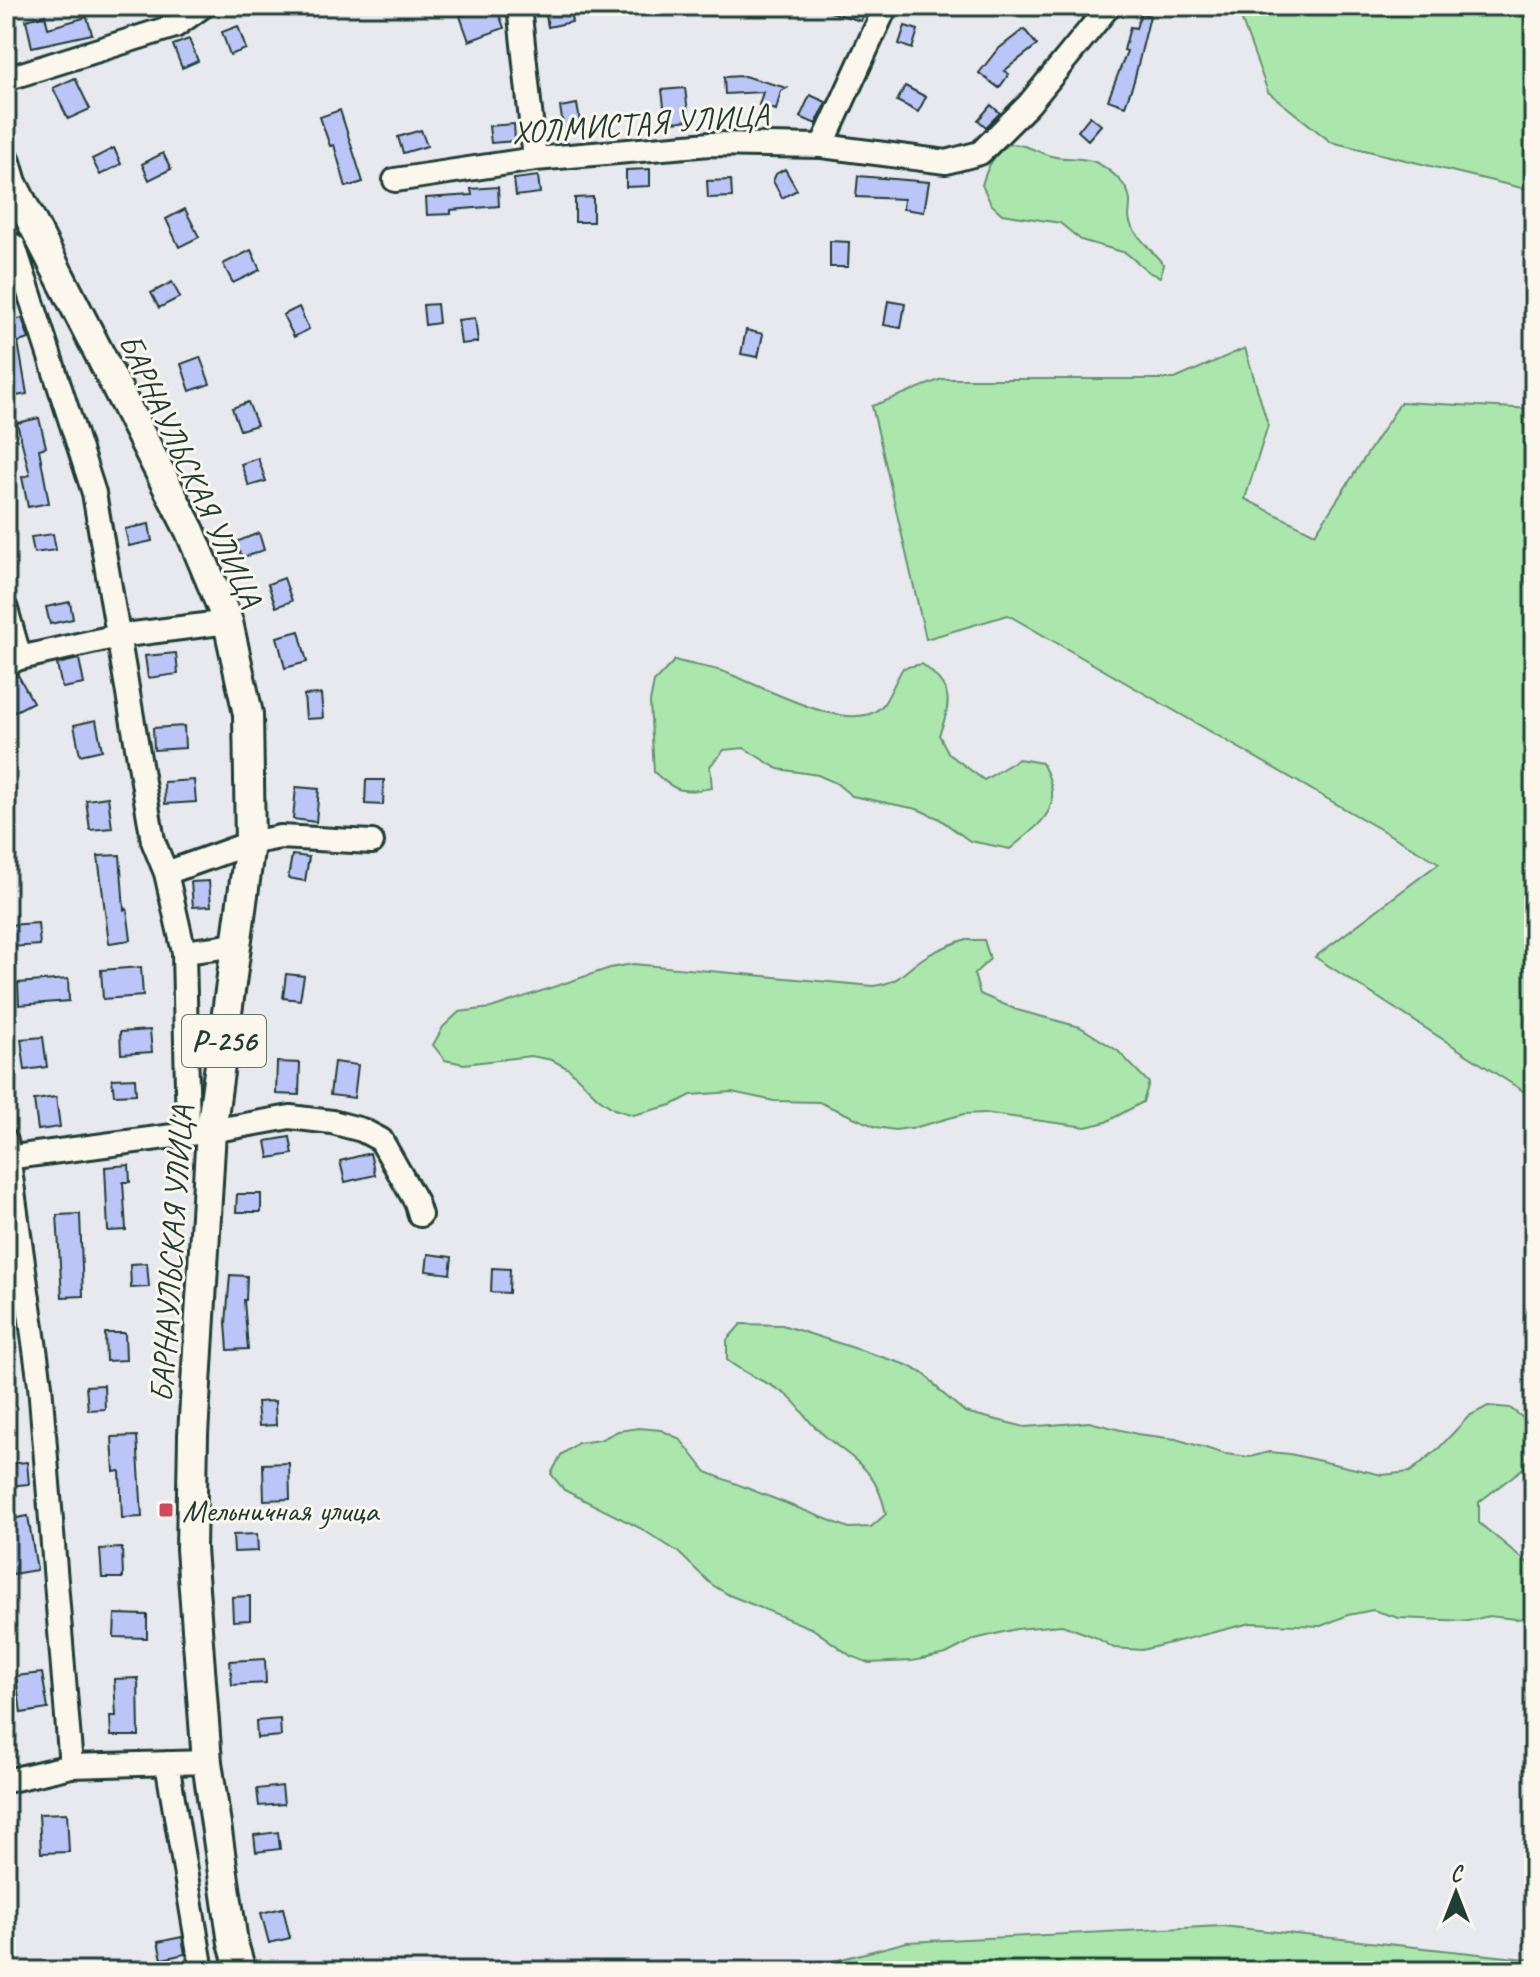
<svg xmlns="http://www.w3.org/2000/svg" width="1540" height="1977" font-family="Caveat,sans-serif">
<rect width="100%" height="100%" fill="#e8e8ef"/>
<filter id="ink" filterUnits="userSpaceOnUse"><feTurbulence type="fractalNoise" baseFrequency=".0125" numOctaves="2"/><feDisplacementMap in="SourceGraphic" scale="16" xChannelSelector="R" yChannelSelector="G"/><feConvolveMatrix kernelMatrix="1 2 1 2 8 2 1 2 1" color-interpolation-filters="sRGB"/></filter>
<g filter="url(#ink)">
<!-- green -->
<path fill="#abe7ad" stroke="#659270" stroke-width="2" d="M1250,6H1534V191L1331,142L1268,92L1241,18Z
M1010,144C1027,144 1036,152 1051,156C1066,160 1080,156 1095,162C1109,169 1131,185 1130,203C1130,212 1127,218 1132,227C1140,240 1154,253 1164,265L1160,277L1150,273L1126,253L1081,240L1060,223L1002,214L991,204L982,185C987,168 994,152 1010,144Z
M1245,348L1268,425L1245,499L1315,534L1401,402L1534,409V1098L1315,957L1439,863L1008,615L926,639L872,406L942,379H1175Z
M675,660C690,665 704,666 718,670C752,679 851,740 882,706C886,703 898,675 903,668L922,664C952,687 953,700 939,735L949,754L984,780L1019,759L1042,763C1067,808 1043,821 1010,849L970,841L938,818L917,809L852,796L836,783L818,775L778,769L744,748L724,750L710,766L712,788C683,793 676,793 654,772L650,702L654,682Z
M963,940H984L990,959L974,974L980,994L1017,1010L1080,1027L1118,1051L1149,1083L1143,1102L1106,1122L1086,1127L984,1113L964,1114L917,1127L895,1130L876,1127L819,1102L774,1101L732,1092L691,1095L672,1105L633,1115L614,1109L598,1098L569,1069L552,1060L531,1056L464,1064L445,1060L433,1045L443,1027L459,1012L491,1008L610,968L633,964L873,986C901,982 900,974 922,959C935,950 949,945 963,940Z
M741,1324L782,1325L907,1365L926,1375L941,1392L965,1412L1025,1427L1089,1422L1137,1434L1176,1439L1225,1454L1250,1457L1269,1452L1290,1454L1382,1475L1410,1472L1439,1448L1469,1416L1488,1406L1510,1408L1527,1421L1534,1440L1530,1463L1479,1502V1523L1534,1568V1617L1516,1619L1489,1616L1468,1621L1399,1618L1373,1610L1348,1615L1321,1626L1251,1623L1142,1650L1114,1648L1095,1637L1062,1625L1016,1629L975,1639L946,1654L912,1661L869,1663L851,1656L813,1629L729,1595L711,1584L678,1552L640,1528L564,1490L551,1474L561,1455L578,1443L600,1440L618,1431L639,1428L661,1430L680,1439L706,1472L849,1528L871,1527L886,1514C875,1461 847,1459 814,1426C804,1416 798,1403 785,1394C767,1381 745,1375 727,1360V1340Z
M1222,1926L1534,1960V1971H796L907,1942Z"/>
<!-- building -->
<path fill="#bcc5f7" stroke="#1f3d34" stroke-width="2" d="M488,6H496L504,28L469,41L460,16Z
M569,6L572,22L548,27L545,10Z
M823,6H866L861,21L823,10Z
M1141,13L1150,16L1134,81L1125,106L1108,100L1127,51L1124,50L1130,27L1136,28Z
M45,15L48,28L87,17L92,34L32,47L26,20Z
M238,26L246,49L230,55L222,32Z
M905,26L918,30L912,49L899,44Z
M1024,29L1037,45L1004,71L1009,74L999,88L979,73L997,50Z
M189,39L198,61L182,68L173,45Z
M744,76L787,88L781,91L776,110L759,105L763,92L725,94L724,77Z
M75,78L90,109L68,119L53,88Z
M905,86L926,97L918,112L897,101Z
M685,88L689,120L666,123L662,90Z
M810,95L826,102L816,124L800,117Z
M577,104L581,128L564,131L560,107Z
M991,105L1000,113L986,127L978,120Z
M340,110L363,182L346,187L334,145L330,146L320,117Z
M1090,116L1101,125L1088,140L1078,131Z
M514,124L515,141L491,143L489,126Z
M421,130L427,146L403,153L398,137Z
M114,148L121,164L100,175L92,159Z
M163,153L171,169L149,180L142,164Z
M650,169V186L626,187V170Z
M785,169L797,190L782,198L773,181L776,174Z
M538,176L540,193L516,196L514,179Z
M858,176L929,182L924,212L903,209L904,199L856,197Z
M731,180L732,197L708,198L707,181Z
M498,187L499,206L451,210V214L427,215L426,198L472,195L471,189Z
M593,197V222H575V198Z
M185,209L199,237L179,247L166,219Z
M830,241L849,242L848,267H830Z
M251,250L260,270L233,283L223,264Z
M172,282L180,297L159,308L151,293Z
M888,301L905,304L901,328L884,325Z
M437,304L439,323L425,325L423,305Z
M299,307L309,329L294,337L283,315Z
M14,315V320L22,318L29,339L18,342L27,394L6,398V316Z
M475,318L478,342L461,344L458,320Z
M746,330L763,334L758,357L741,354Z
M200,357L210,384L190,391L181,364Z
M248,402L257,425L240,430L232,408Z
M39,418L46,447L39,449L49,503L28,507L22,477L30,475L17,423Z
M258,458L266,481L249,486L241,464Z
M149,524L152,541L129,546L125,529Z
M259,533L264,550L242,558L236,542Z
M53,534L56,550L34,553L31,537Z
M284,578L292,601L276,607L268,584Z
M70,602L73,619L50,624L46,607Z
M299,631L307,662L285,668L277,637Z
M176,653L178,674L148,678L145,656Z
M79,659L84,684L62,688L57,664Z
M18,675L33,702L14,712L6,698V681Z
M321,694L323,718L306,719L304,695Z
M96,720L102,750L80,755L74,725Z
M184,726L185,748L154,750L153,728Z
M194,780L196,802L165,804L164,782Z
M366,780H384L383,805L365,804Z
M296,787L319,789L316,822L293,819Z
M108,797L112,828L90,830L86,800Z
M120,855L124,910L127,909L131,940L109,943L98,856Z
M292,855L309,857L305,881L288,878Z
M209,881L211,906L193,907L191,882Z
M38,923L40,945L9,947L8,925Z
M141,967L143,996L103,999L101,970Z
M286,974L304,976L300,1000L283,998Z
M68,979L69,1001L19,1005L18,983Z
M150,1030L152,1052L121,1054L120,1032Z
M43,1037L47,1067L25,1070L21,1039Z
M277,1062L300,1063L299,1095L276,1094Z
M334,1062L358,1065L354,1098L330,1095Z
M135,1078L136,1094L114,1095L112,1079Z
M56,1097L60,1127L38,1130L34,1100Z
M290,1137L293,1154L269,1158L266,1141Z
M370,1153L375,1175L345,1182L340,1161Z
M129,1165L130,1182H123L126,1230L108,1231L105,1167Z
M237,1194H261V1212H236Z
M80,1214L83,1296L62,1297L57,1215Z
M428,1254L452,1257L450,1274L426,1271Z
M147,1263L149,1287L131,1288L130,1264Z
M492,1268L510,1269L509,1293L491,1292Z
M230,1275L247,1276L246,1300H244L248,1349L228,1350L226,1323Z
M105,1333H125L126,1360L106,1361Z
M104,1385L105,1409L88,1410L86,1386Z
M275,1401L276,1425L259,1426L257,1402Z
M137,1436L142,1517L122,1518L120,1471L114,1472L112,1437Z
M27,1462L29,1484L6,1486V1464Z
M289,1463L290,1499L264,1500L263,1464Z
M28,1516L37,1570L12,1574L6,1520Z
M257,1534L258,1551L234,1552L233,1535Z
M122,1548L123,1578H102L100,1549Z
M250,1596V1620L233,1621L232,1597Z
M115,1614L147,1615V1638L114,1637Z
M265,1659L266,1683L232,1685L230,1661Z
M42,1673L48,1709L21,1713L16,1676Z
M138,1678L139,1736H111L110,1716H116L114,1679Z
M280,1719L281,1736L257,1738L256,1721Z
M282,1786L284,1804L259,1806L257,1789Z
M67,1813L69,1852L41,1853L39,1814Z
M278,1832L280,1849L256,1852L254,1835Z
M283,1908L290,1938L269,1943L261,1913Z
M182,1937L185,1954L162,1959L158,1942Z"/>
<g fill="none" stroke-linecap="round" stroke-linejoin="round">
<defs>
<path id="minor" d="M519,6L535,159
M6,79L175,26L203,6
M822,146L886,6
M395,180L535,159L710,144L822,146L946,162L980,153L1029,104L1109,6
M6,241L14,246L94,493L153,841L166,873L184,952L238,945
M6,609L20,658
M6,664L20,658L118,636L228,622
M166,873L250,843L280,837L372,842
M184,952L188,1132
M6,1141L40,1385L71,1766L207,1762
M6,1158L211,1131L290,1117L332,1122L362,1130L381,1140L416,1202L420,1215
M167,1763L202,1971
M6,1781L71,1766"/>
<path id="major" d="M6,162L12,183L190,531L228,622L248,714L250,843L211,1131L193,1435L191,1549L207,1762L233,1943L241,1971"/>
</defs>
<!-- minor casing -->
<use href="#minor" stroke="#1f3d34" stroke-width="28"/>
<!-- major casing -->
<use href="#major" stroke="#1f3d34" stroke-width="34"/>
<!-- minor -->
<use href="#minor" stroke="#fbf7ec" stroke-width="22"/>
<!-- major -->
<use href="#major" stroke="#fbf7ec" stroke-width="28"/>
</g>
</g>
<!-- markers -->
<rect fill="#d1495b" stroke="#fbf7ec" stroke-width="3" x="158" y="1502" width="16" height="16" rx="4"/>
<g text-anchor="middle" stroke-width="6" stroke-linejoin="round" paint-order="stroke">
<!-- shield labels -->
<rect fill="#fbf7ec" stroke="#61756b" stroke-width="2" x="182" y="1015" width="84" height="52" rx="6"/>
<g font-size="30" font-weight="bold" fill="#1f3d34">
<text x="224" y="1051">Р-256</text>
</g>
<!-- street labels -->
<g font-size="32" fill="#1f3d34" stroke="#fbf7ec">
<text transform="translate(640 123) rotate(-4)" y="11">ХОЛМИСТАЯ УЛИЦА</text>
<text transform="translate(191 470) rotate(65)" y="11">БАРНАУЛЬСКАЯ УЛИЦА</text>
<text transform="translate(171 1254) rotate(-86)" y="11">БАРНАУЛЬСКАЯ УЛИЦА</text>
</g>
<!-- poi labels -->
<g font-size="32" fill="#1f3d34" stroke="#fbf7ec" text-anchor="start">
<text x="182" y="1521">Мельничная улица</text>
</g>
</g>
<!-- margin -->
<rect width="1540" height="1977" fill="none" stroke="#fbf7ec" stroke-width="32"/>
<rect x="16" y="16" width="1508" height="1945" fill="none" stroke="#1f3d34" stroke-width="3" filter="url(#ink)"/>
<!-- north arrow -->
<g transform="translate(1456 1893)" stroke="#fbf7ec" stroke-width="6" paint-order="stroke">
<path d="M0-6L14 30L0 20L-14 30Z" fill="#1f3d34"/>
<text y="-12" font-size="22" font-weight="bold" text-anchor="middle" fill="#1f3d34">С</text>
</g>
</svg>
